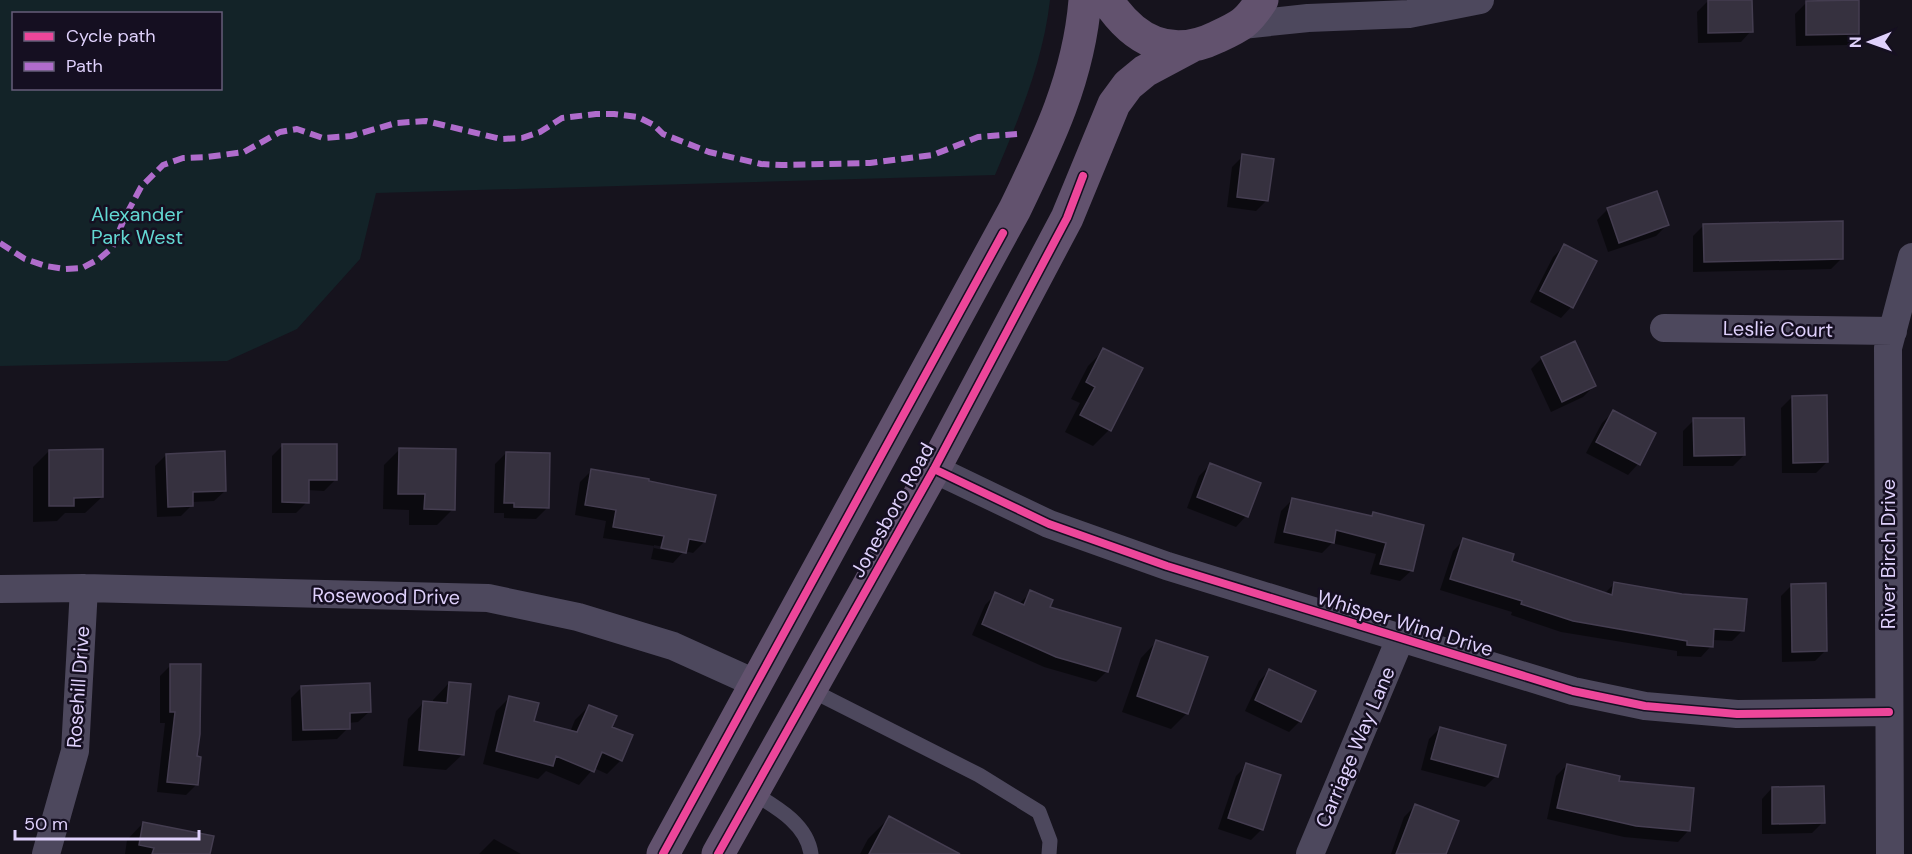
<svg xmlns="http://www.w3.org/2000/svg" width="1912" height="854" font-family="'DM Sans',sans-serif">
<rect width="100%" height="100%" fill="#16131d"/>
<!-- green -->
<path fill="#132328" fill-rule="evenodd" d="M0,0H1050C1043,62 1019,118 995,175L376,193L360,259L297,329L227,361L0,366ZM14,14H220V88H14Z"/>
<!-- shadow -->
<path fill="#0007" fill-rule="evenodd" d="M1751,0V31L1741,42L1698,43L1697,12L1708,1Z
M1806,3L1858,34L1847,45L1796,46L1795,14Z
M1243,156L1267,200L1256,211L1227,207L1232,167Z
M1608,209L1667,225L1656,236L1608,252L1597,220Z
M1704,225L1842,258L1831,269L1693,272V236Z
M1564,246L1595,261L1571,307L1561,318L1530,302L1553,257Z
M1104,350L1109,430L1093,446L1065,432L1080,403L1071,399L1088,366Z
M1542,358L1594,386L1583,397L1551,412L1531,369Z
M1792,397L1827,462L1816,473H1782L1781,408Z
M1613,412L1638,464L1628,475L1586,453L1602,423Z
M1694,420L1744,455L1733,466H1683V431Z
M283,445L335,480L324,491L307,490V502L296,513H272V456Z
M400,449L453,509L437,525H409V510L383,509L384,465Z
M49,451L102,497L85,513H65L57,521L33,522V467Z
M506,453L547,508L536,519L504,518V513H494L495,464Z
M166,455L225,491L214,501L192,502V505L181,516L157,517L155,466Z
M1210,465L1246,516L1236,527L1187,508L1199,476Z
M591,471L704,542L693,553L684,551L673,563L651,559L654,546L603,538L606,521L575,515L580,482ZM654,545L678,550V553L654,548Z
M1292,500L1370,517L1373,514L1411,571L1400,581L1370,574L1376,554L1332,543L1322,553L1274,543L1281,511Z
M1464,540L1510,562L1604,594L1614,584L1743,630L1732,641L1712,640L1711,646L1701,657L1677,656V651L1561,632L1511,615L1512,612L1440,590L1453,551Z
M1792,585L1826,650L1815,661L1782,662L1781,596Z
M1031,592L1107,671L1096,682L1044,667L972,635L985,605L996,594L1019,604Z
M1157,641L1187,713L1171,729L1122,712L1141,658Z
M171,665L196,758L197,784L186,795L157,792L165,723H160V676Z
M1270,670L1300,721L1289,732L1245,711L1259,681Z
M449,683L463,754L446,770L403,766L408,719L424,702L433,703V700Z
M302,687L369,712L358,722L348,723V728L337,739L292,741L291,698Z
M510,697L532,722L570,732L575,720L589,706L610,728L621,760L607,774L594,768L579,785L546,771L538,779L483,764L496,711Z
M1440,728L1496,776L1485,787L1421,770L1429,739Z
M1247,765L1262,829L1251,840L1218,829L1236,776Z
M1567,765L1617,783L1688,831L1678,842L1624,837L1547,819L1556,776Z
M1772,788L1823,822L1812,833L1762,834V799Z
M1415,806L1445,854H1391L1404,817Z
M889,818L957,854H860L868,839Z
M143,823L209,854H125L127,840Z
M494,839L521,854H479Z"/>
<!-- building -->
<path fill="#36313f" stroke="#443d50" stroke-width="1.5" d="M1708,0H1752L1753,32L1708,33Z
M1859,0V34L1806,35V1Z
M1242,154L1274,159L1268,201L1237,197Z
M1657,191L1669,225L1619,243L1607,208Z
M1843,221V259L1704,262L1703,224Z
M1564,244L1597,261L1573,308L1540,291Z
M1575,341L1596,386L1562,402L1541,357Z
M1103,348L1143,368L1111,431L1080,415L1095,387L1086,382Z
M1827,395L1828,462L1793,463L1792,396Z
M1613,410L1656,433L1640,465L1596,442Z
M1693,418H1744L1745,455L1694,456Z
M282,444H337V480H309V503L282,502Z
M399,448L456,449L455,510L424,509L425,494H398Z
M103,449V497L74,498V506H49V450Z
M225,451L226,491L193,492V506L168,507L166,454Z
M506,452L550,453L549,508L514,507V503H504Z
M1210,463L1261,483L1248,517L1197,497Z
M591,469L649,479V481L716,495L705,542L689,539L686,553L661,548L664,536L613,527L616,510L585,505Z
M1292,498L1372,516L1373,512L1424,525L1413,571L1380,564L1386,543L1336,530L1334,543L1284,532Z
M1463,538L1514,554L1512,561L1612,595L1614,582L1682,594L1747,599L1744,631L1714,629L1713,647L1687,645V641L1573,621L1521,604L1522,601L1450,579Z
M1826,583L1827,651L1792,652L1791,584Z
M1030,590L1053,600L1050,607L1121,628L1108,672L1056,657L982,624L995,592L1024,605Z
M1156,640L1208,657L1188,714L1137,696Z
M170,664H201L200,734L197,756L201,757L198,785L167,782L175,712H170Z
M1269,669L1316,691L1301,722L1255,700Z
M449,682L471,684L464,755L419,750L423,701L447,703Z
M370,683L371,712L350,713V729L303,730L301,686Z
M509,696L539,703L534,721L577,732L589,705L617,716L612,727L633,735L622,761L602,752L594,772L556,756L553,766L496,751Z
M1440,727L1506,745L1498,777L1431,759Z
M1246,763L1281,775L1263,830L1228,818Z
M1567,764L1620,776L1619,781L1694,788L1690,831L1636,826L1557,808Z
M1824,786L1825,823L1772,824V787Z
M1415,804L1459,821L1446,854H1396Z
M889,816L960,854H869Z
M143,822L214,836L210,854H152L154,848L139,845Z"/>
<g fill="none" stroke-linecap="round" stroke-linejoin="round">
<!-- service -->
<path stroke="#4d485d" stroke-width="15" d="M811,690L979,775L1039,812L1050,841L1049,854
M753,793C776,807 807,824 811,854"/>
<!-- minor -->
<path stroke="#4d485d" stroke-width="28" d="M1242,25L1308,18L1409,14L1480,0
M1664,328L1893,331
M934,469L1049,524L1167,566L1573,691L1645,706L1737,714L1889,712
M0,589L84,588L488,598L578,617L673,646L757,684
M46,854L75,751L84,588
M1310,854L1400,639
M1890,854L1888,348L1912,257"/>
<!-- primary -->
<path stroke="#62526e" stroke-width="33" d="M1107,0C1134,41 1170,60 1217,37C1241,26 1247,23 1262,0
M663,854L1015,209C1048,141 1079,77 1085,0
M718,854L934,469L1067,218L1114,104L1128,85L1145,71L1190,47"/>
<!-- quiet -->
<path stroke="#b06ccc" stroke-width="6" stroke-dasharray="12 6" stroke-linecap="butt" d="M0,243L25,259L46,266L65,269L82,268L99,259L112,248L125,217L141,187L163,165L183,158L207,157L244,152L280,132L297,129L323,138L351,136L396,123L426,121L501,139L522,138L540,132L562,118L596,114H614L638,117L654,125L663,134L709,152L761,164L782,165L870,163L933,155L978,137L1017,134"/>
<defs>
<path id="cycleway" d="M934,469L1049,524L1167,566L1573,691L1645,706L1737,714L1889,712
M663,854L1003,233
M718,854L934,469L1067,218L1083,176"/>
</defs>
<!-- cycleway casing -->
<use href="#cycleway" stroke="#150f21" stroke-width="11"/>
<!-- cycleway -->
<use href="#cycleway" stroke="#ed469a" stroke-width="8"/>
</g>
<g text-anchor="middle" stroke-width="5" stroke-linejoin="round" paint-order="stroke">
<!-- park labels -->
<g font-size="20" fill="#62d7d2" stroke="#150f21">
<text x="137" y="221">Alexander<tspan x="137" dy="23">Park West</tspan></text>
</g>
<!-- street labels -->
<g font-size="20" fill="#dfd1fc" stroke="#150f21">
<text transform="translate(1778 329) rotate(1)" y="7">Leslie Court</text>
<text transform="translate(892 510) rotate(-61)" y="7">Jonesboro Road</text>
<text transform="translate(1888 554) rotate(-90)" y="7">River Birch Drive</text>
<text transform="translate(386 596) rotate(1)" y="7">Rosewood Drive</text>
<text transform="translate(1405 623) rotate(17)" y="7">Whisper Wind Drive</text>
<text transform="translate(78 687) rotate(-86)" y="7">Rosehill Drive</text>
<text transform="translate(1355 747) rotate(-67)" y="7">Carriage Way Lane</text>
</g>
</g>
<!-- legend -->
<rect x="12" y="12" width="210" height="78" fill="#150f21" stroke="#665d79" stroke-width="1.5"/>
<rect x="24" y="32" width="30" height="9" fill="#ed469a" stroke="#665d79" stroke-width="1.5"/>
<text x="66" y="42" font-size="18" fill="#dfd1fc">Cycle path</text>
<rect x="24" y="62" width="30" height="9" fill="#b06ccc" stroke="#665d79" stroke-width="1.5"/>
<text x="66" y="72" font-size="18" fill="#dfd1fc">Path</text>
<!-- north arrow -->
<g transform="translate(1870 42) rotate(269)" stroke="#150f21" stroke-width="4.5" paint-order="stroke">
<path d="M0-4.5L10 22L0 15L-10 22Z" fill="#dfd1fc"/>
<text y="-9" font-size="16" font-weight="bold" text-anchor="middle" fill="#dfd1fc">N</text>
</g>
<!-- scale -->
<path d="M15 830v9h184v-9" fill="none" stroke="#dfd1fc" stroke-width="3"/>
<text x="24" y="830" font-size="18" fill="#dfd1fc" stroke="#150f21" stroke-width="4.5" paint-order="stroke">50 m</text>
</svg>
